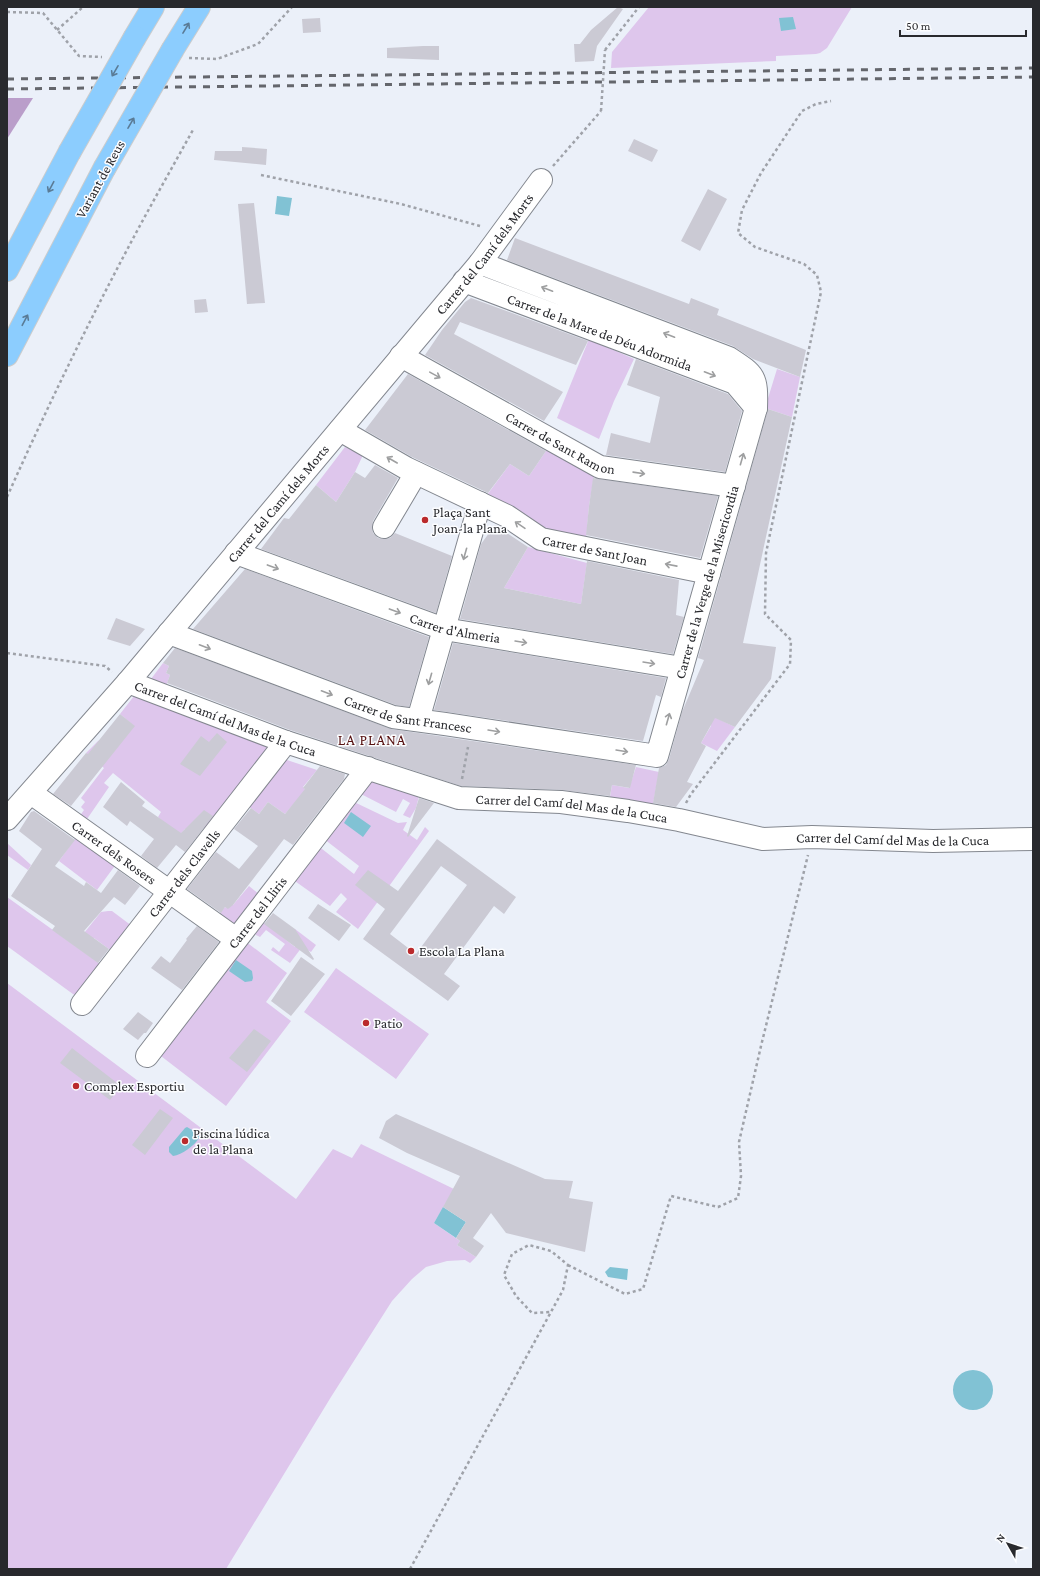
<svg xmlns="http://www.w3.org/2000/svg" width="1040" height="1576" font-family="'Crimson Pro',serif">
<rect width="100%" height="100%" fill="#ebf0f9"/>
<!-- green -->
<path fill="#dec6ec" d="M649,7H852L827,48L820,53L816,54L776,56V61L611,68L612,52Z
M589,339L634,359L614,401L599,439L557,418Z
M777,369L800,377L792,417L765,408Z
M345,447L363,455L355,472L336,502L316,485Z
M548,448L594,476L589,506L586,540L550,533L487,495L510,464L529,476Z
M528,547L587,563L581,604L504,588Z
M163,663L169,666L166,673L170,675L166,686L151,679Z
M138,691L273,743L206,830L194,822L188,830L198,838L197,839L185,829L178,837L158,817L161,812L113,773L104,783L109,787L85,822L79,817L84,810L81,807L85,802L81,798L104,768L86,753L98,741L134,726L120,714Z
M710,715L735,727L717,751L701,743L711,726Z
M284,759L317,770L303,787L306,790L285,814L268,802L259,814L245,804Z
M636,767L659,772L652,809L609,803L612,785L629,788Z
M371,775L419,796L416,808L410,818L403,815L410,803L403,799L396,812L359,793Z
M352,801L398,823L407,822L403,830L417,840L425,827L429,831L358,929L336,912L347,899L341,893L330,906L292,879L317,845L354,874L359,866L324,839Z
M77,836L117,863L97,890L59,861Z
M7,843L31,865L28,870L7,855Z
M249,886L260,895L235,924L232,926L216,918L225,907L227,908L231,904L233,905Z
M7,897L103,966L77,997L7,946Z
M108,911H112L132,926L113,952L94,938L88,944L80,938L101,912Z
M262,921L295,947V929L316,945L311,952L302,947L290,963L271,950L273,947L279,952L285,944L266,930L260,937L252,933Z
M245,941L287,973L266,1002L291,1021L226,1106L157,1053Z
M336,968L429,1034L396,1079L304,1012Z
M7,983L296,1199L333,1149L352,1158L361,1144L454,1189L434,1223L460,1241L457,1245L476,1257L470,1263L465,1260L447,1261L426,1267L412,1279L392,1301L331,1397L226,1569H7Z"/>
<!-- forest -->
<path fill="#ba9eca" d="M7,98H33L7,139Z"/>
<!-- water -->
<path fill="#81c2d4" d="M793,17L796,29L781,31L779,18Z
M277,196L292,198L289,216L275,214Z
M351,812L371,826L363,837L344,823Z
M236,960L252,971L253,978L252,981L245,982L229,971Z
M187,1127L199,1134V1138C195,1145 182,1155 173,1156L169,1152V1147L185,1128Z
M443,1207L466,1222L456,1238L434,1223Z
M610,1267L628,1269L627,1280L608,1277L605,1272Z
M953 1390a20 20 0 1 1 40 0a20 20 0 1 1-40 0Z"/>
<!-- building -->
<path fill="#cbcad4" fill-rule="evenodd" d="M618,7L623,9L597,46L594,61L575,62L574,44H580L591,30Z
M320,18L321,32L303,33L302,19Z
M423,46H439V60L387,58V48Z
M634,139L658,150L652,162L628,151Z
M242,147L267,149L266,165L214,160L215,151H242Z
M708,189L727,199L700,251L681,241Z
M254,203L265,303L247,304L238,204Z
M515,238L689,304L691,298L719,309L717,315L806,350L800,377L753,359L733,346L507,260Z
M471,298L588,341L576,365L460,322L454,334L563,392L544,421L425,355L442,330L465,302Z
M206,299L208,312L195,313L194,300Z
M636,359L728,394L742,411L725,472L606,455L611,433L650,443L660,397L627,385Z
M408,374L546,451L529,476L510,464L488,493L412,457L365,430Z
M768,409L792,417L743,643L776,647L771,679L735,727L715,718L701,743L706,746L687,782L693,784L676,807L653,803L659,768L666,765L669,759L682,712L704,660L698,658Z
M375,465L398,478L373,521L372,527L373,533L378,538L384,539L390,538L395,533L452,556L436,613L261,549L284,518L289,519L316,485L336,502L355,472L365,478Z
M593,478L718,496L700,558L586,535L589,506Z
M495,525L528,547L504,588L581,604L587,561L679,580L676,615L684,617L673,654L460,619L481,544Z
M245,569L429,637L409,707L396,705L193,629Z
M116,618L145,629L130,646L107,639Z
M453,643L666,678L661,697L656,695L643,741L434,710Z
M175,648L391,729L636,765L630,788L612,785L610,796L562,790L461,786L290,730L167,683L170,675L166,673L169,666L163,663Z
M120,714L135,726L71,806L53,794L86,753L88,754Z
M217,733L227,742L200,776L180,764L201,736L209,742Z
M320,766L345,774L344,779L293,845L284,839L233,905L228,909L225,907L221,913L187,889L216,852L239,869L258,846L234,829L251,808L259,814L268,802L285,814L305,789L303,788Z
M121,782L145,802L142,806L181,833L204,810L213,816L185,852L176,845L157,868L141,856L154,839L130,821L127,826L103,807Z
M419,798L434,803L408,837L407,836Z
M34,811L75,840L55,866L84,886L86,882L101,893L118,870L140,886L125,905L114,897L84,931L109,949L98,963L52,930L55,926L11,896L42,849L19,831L31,812Z
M437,839L516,897L504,914L494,906L444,974L460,986L448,1001L363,939L385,909L355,885L368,870L398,891ZM441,866L467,885L416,954L390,934Z
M318,904L351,925L339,941L308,918Z
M273,913L295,929L314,959L313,960L264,924Z
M197,926L219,942L182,990L151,968L161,956L170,963L187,940L186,939Z
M301,957L325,974L291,1016L271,1001Z
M138,1012L153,1023L146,1033H144L138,1040L123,1029Z
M254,1029L271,1041L247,1072L229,1058Z
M72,1048L121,1086L110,1100L60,1063Z
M160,1109L173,1118L145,1155L132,1145Z
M396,1114L545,1179L573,1181L569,1198L593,1202L585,1252L506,1233L491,1213L473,1238L484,1246L476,1257L457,1245L460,1241L456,1238L466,1222L443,1207L460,1176L407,1153L379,1138L386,1121Z"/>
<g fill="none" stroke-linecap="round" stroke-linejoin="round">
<defs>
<g id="minor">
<path id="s1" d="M464,281L735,383L756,408C757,376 755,375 729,358L480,263"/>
<path id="s2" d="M401,356L600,467L734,486"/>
<path id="s3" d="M340,430L406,468L507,516L541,539L709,573"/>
<path d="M384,527L416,473"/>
<path id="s4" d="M236,553L444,629L682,668"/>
<path id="s5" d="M169,633L393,717L445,724L657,756L756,408"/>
<path id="s6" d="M128,682L286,742L459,798L561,802L628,811L679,820L763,839L812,837L933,841L1033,839"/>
<path d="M418,720L480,503"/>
<path id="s7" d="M31,793L236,939"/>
<path id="s8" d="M7,819L128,682L480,263L541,180"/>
<path id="s9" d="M82,1004L286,742"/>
<path id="s10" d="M147,1056L368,768"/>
</g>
<path id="highway" d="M135,37L153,7
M173,49L199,7
M7,270L69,153
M7,355L104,169"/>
</defs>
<!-- minor casing -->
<use href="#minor" stroke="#83878f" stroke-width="24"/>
<!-- highway casing -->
<use href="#highway" stroke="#cbcccd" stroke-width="24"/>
<!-- path -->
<path stroke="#9fa2a9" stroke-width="2.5" stroke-dasharray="3 3" stroke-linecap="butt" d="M7,12L43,13L79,56L102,57
M57,30L83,7
M605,50L639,7
M189,58L217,59L258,44L292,7
M553,166L601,111
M261,175L401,204L480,226
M7,497C45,412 85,329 128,248C149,208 172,168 194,128
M7,653L105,666L112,672
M462,779L468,747
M686,803L691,794L790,664L791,640L765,614L766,553L821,292L817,275L804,264L755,247L738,233L742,210L761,173L802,111L816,104L831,101
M568,1265L625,1294L643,1289L671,1196L718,1207L738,1198L741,1176L739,1142L761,1046L808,855
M410,1569L563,1290L568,1265L551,1251L529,1245L512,1254L504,1275L516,1296L532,1313L551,1312"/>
<!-- minor -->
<use href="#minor" stroke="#fff" stroke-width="22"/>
<!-- highway -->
<use href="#highway" stroke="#8ccdfe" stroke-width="22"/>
<!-- rail -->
<path stroke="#64666c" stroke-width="3" stroke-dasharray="7 7" stroke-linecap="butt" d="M7,79L1033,68
M7,89L1033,77"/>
<defs>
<path id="highway-bridge" d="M69,153L135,37
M104,169L173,49"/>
</defs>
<!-- highway-bridge casing -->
<use href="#highway-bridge" stroke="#cbcccd" stroke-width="24" stroke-linecap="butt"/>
<!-- path-bridge -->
<path stroke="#9fa2a9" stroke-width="2.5" stroke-dasharray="3 3" stroke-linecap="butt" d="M601,111L605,50"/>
<!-- highway-bridge -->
<use href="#highway-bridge" stroke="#8ccdfe" stroke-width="22"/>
</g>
<!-- one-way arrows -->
<defs><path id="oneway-shaft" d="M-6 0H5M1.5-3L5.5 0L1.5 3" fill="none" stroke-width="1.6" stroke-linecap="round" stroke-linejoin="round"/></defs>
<g stroke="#5a7b96">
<use href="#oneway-shaft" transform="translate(186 28) rotate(-59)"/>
<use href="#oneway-shaft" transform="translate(115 71) rotate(120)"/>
<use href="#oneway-shaft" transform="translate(131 123) rotate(-60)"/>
<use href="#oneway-shaft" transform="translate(51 187) rotate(118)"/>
<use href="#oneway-shaft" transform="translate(25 320) rotate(-62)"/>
</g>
<g stroke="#9e9fa0">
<use href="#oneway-shaft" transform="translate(547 289) rotate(-159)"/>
<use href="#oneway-shaft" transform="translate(669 335) rotate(-159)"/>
<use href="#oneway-shaft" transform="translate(710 374) rotate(21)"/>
<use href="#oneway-shaft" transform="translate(435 375) rotate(29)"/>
<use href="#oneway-shaft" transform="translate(742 459) rotate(-74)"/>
<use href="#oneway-shaft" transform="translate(392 460) rotate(-150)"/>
<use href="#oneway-shaft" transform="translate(639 473) rotate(8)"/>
<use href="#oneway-shaft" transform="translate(520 525) rotate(-146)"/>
<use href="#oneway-shaft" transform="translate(465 554) rotate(106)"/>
<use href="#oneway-shaft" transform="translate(671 565) rotate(-169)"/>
<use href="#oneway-shaft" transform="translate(273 567) rotate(20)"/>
<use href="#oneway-shaft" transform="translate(395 611) rotate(20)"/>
<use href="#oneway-shaft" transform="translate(521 642) rotate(9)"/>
<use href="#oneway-shaft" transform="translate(205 647) rotate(21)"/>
<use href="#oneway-shaft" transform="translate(649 663) rotate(9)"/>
<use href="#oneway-shaft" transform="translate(430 679) rotate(106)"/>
<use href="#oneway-shaft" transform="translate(327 693) rotate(21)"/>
<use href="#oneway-shaft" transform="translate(668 719) rotate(-74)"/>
<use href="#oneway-shaft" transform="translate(494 731) rotate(9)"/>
<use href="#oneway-shaft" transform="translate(622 751) rotate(9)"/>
</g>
<!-- markers -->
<g fill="#ba2a2c" stroke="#fcfdff" stroke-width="1.5">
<circle cx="425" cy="520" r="4"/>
<circle cx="411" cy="951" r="4"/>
<circle cx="366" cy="1023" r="4"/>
<circle cx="76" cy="1086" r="4"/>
<circle cx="185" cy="1141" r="4"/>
</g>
<g text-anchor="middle" stroke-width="3" stroke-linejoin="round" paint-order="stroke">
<!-- street labels -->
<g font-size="14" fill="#28292d" stroke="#fcfdff">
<text transform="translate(100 179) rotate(-61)" y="5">Variant de Reus</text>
<text dy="5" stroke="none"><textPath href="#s8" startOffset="740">Carrer del Camí dels Morts</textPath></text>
<text dy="5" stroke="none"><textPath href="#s1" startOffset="145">Carrer de la Mare de Déu Adormida</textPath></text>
<text dy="5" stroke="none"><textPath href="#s2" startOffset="182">Carrer de Sant Ramon</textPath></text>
<text dy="5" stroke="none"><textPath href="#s8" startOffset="416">Carrer del Camí dels Morts</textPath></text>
<text dy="5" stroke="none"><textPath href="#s3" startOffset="284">Carrer de Sant Joan</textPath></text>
<text dy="5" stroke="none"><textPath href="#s5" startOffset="687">Carrer de la Verge de la Misericordia</textPath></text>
<text dy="5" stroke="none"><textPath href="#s4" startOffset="232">Carrer d'Almeria</textPath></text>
<text dy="5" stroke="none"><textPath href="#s5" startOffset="253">Carrer de Sant Francesc</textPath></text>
<text dy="5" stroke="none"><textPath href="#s6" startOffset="104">Carrer del Camí del Mas de la Cuca</textPath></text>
<text dy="5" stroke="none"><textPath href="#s6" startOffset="464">Carrer del Camí del Mas de la Cuca</textPath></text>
<text dy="5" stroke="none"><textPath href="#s6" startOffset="788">Carrer del Camí del Mas de la Cuca</textPath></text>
<text dy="5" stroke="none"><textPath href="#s7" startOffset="102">Carrer dels Rosers</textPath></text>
<text dy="5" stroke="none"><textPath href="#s9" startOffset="166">Carrer dels Clavells</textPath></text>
<text dy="5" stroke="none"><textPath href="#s10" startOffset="181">Carrer del Lliris</textPath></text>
</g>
<!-- poi labels -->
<g font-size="14" fill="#28292d" stroke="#fcfdff" text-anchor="start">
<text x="433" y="517">Plaça Sant<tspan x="433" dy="16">Joan-la Plana</tspan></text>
<text x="419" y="956">Escola La Plana</text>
<text x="374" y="1028">Patio</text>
<text x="84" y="1091">Complex Esportiu</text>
<text x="193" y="1138">Piscina lúdica<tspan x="193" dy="16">de la Plana</tspan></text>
</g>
<!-- neighbourhood labels -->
<g font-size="15" letter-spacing="1" fill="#571212" stroke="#fcfdff">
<text x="372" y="745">LA PLANA</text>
</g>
</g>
<!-- border -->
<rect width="1040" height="1576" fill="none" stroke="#28292d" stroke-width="16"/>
<!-- north arrow -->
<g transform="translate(1008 1544) rotate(309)" stroke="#fcfdff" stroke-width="3" paint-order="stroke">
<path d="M0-3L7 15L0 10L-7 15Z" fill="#28292d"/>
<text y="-6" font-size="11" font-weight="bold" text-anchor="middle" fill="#28292d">N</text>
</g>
<!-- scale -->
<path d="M900 30v6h126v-6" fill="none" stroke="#28292d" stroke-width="2"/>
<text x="906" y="30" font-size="12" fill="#28292d" stroke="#fcfdff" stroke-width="3" paint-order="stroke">50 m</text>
</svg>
